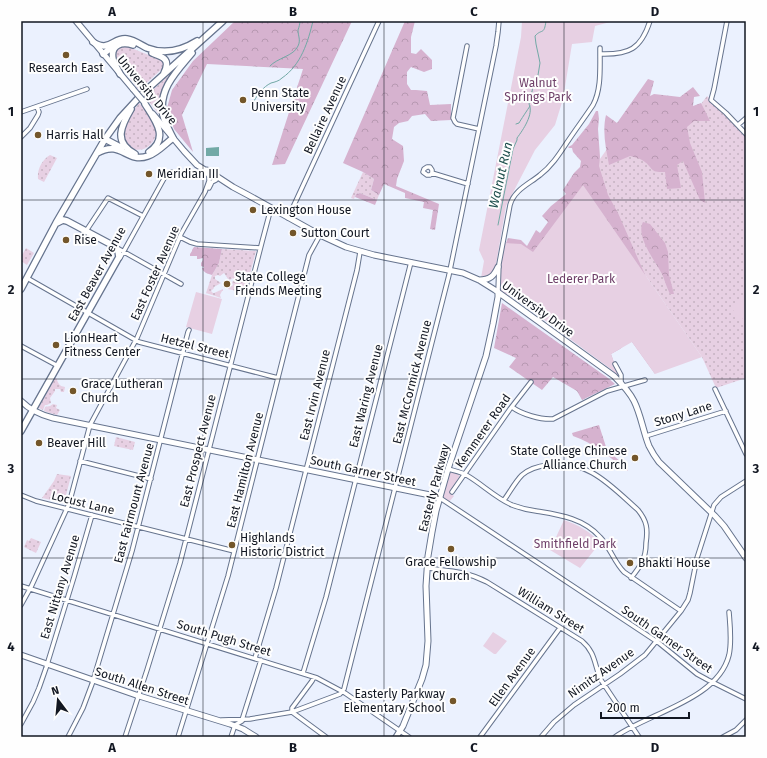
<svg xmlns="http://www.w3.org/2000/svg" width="767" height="758" font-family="'Fira Sans',sans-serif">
<defs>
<pattern id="grass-dots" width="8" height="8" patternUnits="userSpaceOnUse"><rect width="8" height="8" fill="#e7d0e3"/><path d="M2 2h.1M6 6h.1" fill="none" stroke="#c5b2c2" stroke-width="1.8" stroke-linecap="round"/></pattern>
<pattern id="forest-crowns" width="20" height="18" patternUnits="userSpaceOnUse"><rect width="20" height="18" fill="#d6b2cf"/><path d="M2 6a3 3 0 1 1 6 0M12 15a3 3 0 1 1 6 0" fill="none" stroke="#b798b1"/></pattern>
</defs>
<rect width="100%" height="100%" fill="#ebf1fe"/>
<!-- grass -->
<path fill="url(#grass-dots)" d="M126,46L159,59C163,61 166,63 163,68L139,90L116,60C114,51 117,47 126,46Z
M177,68C174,72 170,76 167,80C159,91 159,106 162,118L145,97Z
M646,94L692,116L707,96L738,125L746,135V378L716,388L702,357L583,185L590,173Z
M139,103C145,109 151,115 154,123C164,142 137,161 126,142C124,139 123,136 123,133C124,122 133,112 139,103Z
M50,155L57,158L44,182L38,179C37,169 42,160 50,155Z
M363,172L374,179L371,190L379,195L377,200L360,193L356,194L354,199L351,198Z
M26,248L34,253L27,265L21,261V257Z
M222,249L256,251L245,293L228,289V286L230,287L233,285L232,282L234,280L233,278L230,280L228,279L224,273L220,276L218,275L215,276V279L221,283L214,287V288L211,291L213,293H214L223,289V291H222L220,295L221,298L206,293L212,275L219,263Z
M55,378L57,379V380C59,385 60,386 65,387L64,392H61L60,389H55V391L50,398L51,403L47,405H45L43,410L39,408V407Z
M53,404L57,405L56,408L60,410L57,415L50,413L44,411L45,407L50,406Z
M116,437L135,442L133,450L114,446Z
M57,474L71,476L64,503L42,498L54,481Z
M31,538L41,542L36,553L24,547L27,540L29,541Z"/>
<!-- forest -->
<path fill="url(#forest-crowns)" d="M235,21H352L285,164L272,165L303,69L207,64L182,115L193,152L174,129L167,108L172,90L193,61Z
M405,21H415L411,37V53L416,54L421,49L432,60V69L424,72L411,67L407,72V84L411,90H416L427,91L430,105L451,104V120L431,121L425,114L412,116L408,121L399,123L394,127L392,139L403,146L404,161L397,179L396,186L439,204L435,230L430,229L433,210L423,208L424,202L405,198V193L384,184L379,195L371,190L374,179L363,172L343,163Z
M648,79L654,81L650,96L654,94L680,97L693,87L700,96L694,97L693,106L701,103L710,121H694L687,127L690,143L702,172L705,203L700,200L683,161L677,165L681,188L667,189L665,172C648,173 654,167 642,160C639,158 634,157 630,156L609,165C606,148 602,132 606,115L617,123Z
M596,111H598L599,119L598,129L600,157L599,166L608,195L618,213L653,293L655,374L632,342H628L620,349L611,354L617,371L506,243L508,238L521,240L527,246L536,230L540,233L548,222L542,216L551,206L566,194L563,190L574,173L580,167L581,161L573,152L572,148H569L568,147L572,145L589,124Z
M360,193L377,200L375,205L355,197L356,194Z
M643,222L650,224L665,243L668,252L669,275L674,294H670C667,288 665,282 663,276C657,263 635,237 643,222Z
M194,247L222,249L219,263L212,275C208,274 203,272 202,268H204V267L201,266V263L203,260V258L199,259H197V256H190V254L192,251V250Z
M502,303L608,378L615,384L582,400L577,391L553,377L542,390L509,367L516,358L494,348Z
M599,425L607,450L628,468V471C610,458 594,443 573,436L572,433Z"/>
<!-- park -->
<path fill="#e7d0e3" d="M522,21H614L595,26L592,42L572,44L563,99L555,125L535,150L506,206L495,270L490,277L481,278L484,261L479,250L521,37Z
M583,185L702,357L655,374L632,342L611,354L619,377L612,370L520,302L501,291V264L505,243L521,244L533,252Z
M196,292L222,299L212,334L186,327Z
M743,300L746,305V317L740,320L731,307Z
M450,473C453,472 458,473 460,476L450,491L451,494L454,496L449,502L443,499L442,496Z
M564,520C578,525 590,531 600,543L580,568L550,550Z
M493,632L507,641L496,654H494L483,646Z"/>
<!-- water -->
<path fill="#72a9a6" d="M219,147V156H206V148Z"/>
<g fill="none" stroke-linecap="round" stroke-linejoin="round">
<!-- stream -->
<path stroke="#72a9a6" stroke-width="1" d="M270,66C277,58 294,56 298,46C301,40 298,36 298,30C299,27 300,24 300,21
M254,101C258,94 263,87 271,83C275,82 279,81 282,78C301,65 308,42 313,21
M516,124L519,123C520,121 528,109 530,106
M498,225L513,149L517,140V138C523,130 534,114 529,104L530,101L528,98L529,93L532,92L533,85L539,80L538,75L540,63L539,58L536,44L535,36C542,28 544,36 546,21"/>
<defs>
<path id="street" d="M727,21L714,89L711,100L726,113L746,134
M467,46L453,118L455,122L457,124L479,129
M600,54V48
M21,112L87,89
M738,125L746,118
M21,137L30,128L38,115L39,112L37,107
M432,173V170L430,167H427L424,169L423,172L427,175H430L432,173L468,184
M209,188L212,182L216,180
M288,218L379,21
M86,231L108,198L143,216
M180,237L190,242L197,244L260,248
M117,248L181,284
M120,258L166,175L171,172
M27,278L139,342L278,378
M498,292L499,264L510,205C514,190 529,184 540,175C552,166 560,153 568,141C576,129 585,117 593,105C601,90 600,71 600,54C629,55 641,49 650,21
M21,346L58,366
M615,364L621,375V382
M715,389L746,454
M512,407C521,414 541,420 553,419L607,391L645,380
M646,436L726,411
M80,461L151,479
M448,469C455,471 462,472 468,476C483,485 496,498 512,505C520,508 528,510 536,511C560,515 583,518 600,537C610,547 614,562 624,572L681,611
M452,492L510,409L531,382
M21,495L36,501L234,551
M440,498L659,643L697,674L708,680L746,699
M504,500C510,492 515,482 522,475C529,469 539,466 548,465C587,458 611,486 638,510C647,521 648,529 646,543C646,549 645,556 642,562C639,568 635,573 631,578
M427,568C450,571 466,571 487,582L582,641C596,653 594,665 601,680L639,737
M21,586L317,678L345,693L409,737
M21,605L31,587L69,504L90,425L137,338L181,234L205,192L209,181V177L207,173
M255,658L276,588L357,270L360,252
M303,673L326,597L411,262
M292,712L340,694L344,689L449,275L496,46L498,32L499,21
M292,712V708L312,681L314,677
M222,720L250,719L292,712L326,737
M242,720L261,660
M21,724L33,702L39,688L46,668L74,577L92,515
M68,737L83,708L92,684L132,551L188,332L189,330
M125,737L147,670L180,563L262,242L271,208
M178,737L228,576L309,255L320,235
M231,737L235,725L242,721
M480,737L560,628
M541,737L554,722L574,705L620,674L645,655L681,611L688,600L690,593L697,558L714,505L721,497L746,481
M615,737C648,713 718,700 729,655C732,641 730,625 729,612
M723,737L736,730L746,720"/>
<path id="secondary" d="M76,21L133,89
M153,114L184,151L197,165L205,170L206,173
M205,170H207L233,187L248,195L320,235L346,247L374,255L463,273L479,280L495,290L614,376C622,384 629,391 634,401C641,415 643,431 649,446C652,452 655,457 659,462L715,516L724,526L746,558
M479,280C490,280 494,276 498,267
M21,401C30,410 41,415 53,418L435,496L440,498
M21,655L136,695L230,724L243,729L256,737
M396,737L403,726L422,679L426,665L428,641L426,586L428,556L432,532L436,511L448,469L486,356L493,324L498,297V292"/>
<path id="primary" d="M93,42C110,53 113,37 127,39C134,40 141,45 147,48C165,55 181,51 197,41
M152,53C163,57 171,59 164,73
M103,54L115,45
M120,74C118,69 114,64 113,59C110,45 122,41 133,45
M145,104C155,120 170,138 149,152
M131,109C121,126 113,142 135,154
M105,139L122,148
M97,153C122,139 126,164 148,156C157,153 165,144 173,138C169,130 165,123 163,115C158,89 177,71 192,53
M21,289L56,223L105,139L120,118L143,93L223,21
M21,431L119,257L118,251L114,246L67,221L63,220L57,223"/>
</defs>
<!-- street casing -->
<use href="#street" stroke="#66748e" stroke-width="5.5"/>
<!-- secondary casing -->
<use href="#secondary" stroke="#66748e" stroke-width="7"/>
<!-- primary casing -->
<use href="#primary" stroke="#66748e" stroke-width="8"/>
<!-- street -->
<use href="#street" stroke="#fff" stroke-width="3.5"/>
<!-- secondary -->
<use href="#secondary" stroke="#fff" stroke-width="5"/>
<!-- primary -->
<use href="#primary" stroke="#fff" stroke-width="5.5"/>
<defs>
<path id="secondary-bridge" d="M133,89L144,102"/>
</defs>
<!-- secondary-bridge casing -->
<use href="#secondary-bridge" stroke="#66748e" stroke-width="7" stroke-linecap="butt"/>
<!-- secondary-bridge -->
<use href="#secondary-bridge" stroke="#fff" stroke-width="5"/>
</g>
<!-- grid -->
<path fill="none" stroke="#121722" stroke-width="1" stroke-opacity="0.55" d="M203,21V737M384,21V737M564,21V737M21,200H746M21,379H746M21,558H746"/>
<!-- markers -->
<g fill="#73562a" stroke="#fefefe" stroke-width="1.5">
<circle cx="66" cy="55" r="4"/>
<circle cx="243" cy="100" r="4"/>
<circle cx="38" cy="135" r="4"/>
<circle cx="149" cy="174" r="4"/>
<circle cx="253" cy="210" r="4"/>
<circle cx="293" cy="233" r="4"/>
<circle cx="66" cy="240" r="4"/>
<circle cx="227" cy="284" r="4"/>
<circle cx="56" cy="345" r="4"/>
<circle cx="73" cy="391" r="4"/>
<circle cx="39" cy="443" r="4"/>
<circle cx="635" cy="458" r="4"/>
<circle cx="232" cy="545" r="4"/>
<circle cx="451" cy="549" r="4"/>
<circle cx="630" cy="563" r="4"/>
<circle cx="453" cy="701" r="4"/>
</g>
<g text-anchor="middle" stroke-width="4" stroke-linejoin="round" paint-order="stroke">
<!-- poi labels -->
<g font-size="12" fill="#121722" stroke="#fefefe" text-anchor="start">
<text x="66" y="72" text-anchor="middle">Research East</text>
<text x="251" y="97">Penn State<tspan x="251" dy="14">University</tspan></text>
<text x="46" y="139">Harris Hall</text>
<text x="157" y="178">Meridian III</text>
<text x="261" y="214">Lexington House</text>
<text x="301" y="237">Sutton Court</text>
<text x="74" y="244">Rise</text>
<text x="235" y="281">State College<tspan x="235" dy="14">Friends Meeting</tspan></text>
<text x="64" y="342">LionHeart<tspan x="64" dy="14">Fitness Center</tspan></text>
<text x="81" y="388">Grace Lutheran<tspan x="81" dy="14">Church</tspan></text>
<text x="47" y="447">Beaver Hill</text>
<text x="627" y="455" text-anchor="end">State College Chinese<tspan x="627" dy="14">Alliance Church</tspan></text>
<text x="240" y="542">Highlands<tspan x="240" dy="14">Historic District</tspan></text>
<text x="451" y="566" text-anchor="middle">Grace Fellowship<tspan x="451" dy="14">Church</tspan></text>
<text x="638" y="567">Bhakti House</text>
<text x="445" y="698" text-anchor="end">Easterly Parkway<tspan x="445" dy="14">Elementary School</tspan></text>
</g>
<!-- park labels -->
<g font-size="12" fill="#6e3f68" stroke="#fefefe">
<text x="538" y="87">Walnut<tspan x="538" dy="14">Springs Park</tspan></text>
<text x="581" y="283">Lederer Park</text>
<text x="575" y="548">Smithfield Park</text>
</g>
<!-- street labels -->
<g font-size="12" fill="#121722" stroke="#fefefe">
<text transform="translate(147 90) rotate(50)" y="4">University Drive</text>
<text transform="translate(325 115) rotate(-65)" y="4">Bellaire Avenue</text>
<text transform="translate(155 273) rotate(-66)" y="4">East Foster Avenue</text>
<text transform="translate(97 274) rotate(-61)" y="4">East Beaver Avenue</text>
<text transform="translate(538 309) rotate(36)" y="4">University Drive</text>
<text transform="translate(195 346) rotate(14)" y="4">Hetzel Street</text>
<text transform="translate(412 382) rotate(-76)" y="4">East McCormick Avenue</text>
<text transform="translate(315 395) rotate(-76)" y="4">East Irvin Avenue</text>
<text transform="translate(366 396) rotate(-76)" y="4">East Waring Avenue</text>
<text transform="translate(683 414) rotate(-17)" y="4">Stony Lane</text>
<text transform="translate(483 431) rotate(-55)" y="4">Kemmerer Road</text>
<text transform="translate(198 451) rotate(-76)" y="4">East Prospect Avenue</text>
<text transform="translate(245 470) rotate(-76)" y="4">East Hamilton Avenue</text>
<text transform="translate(363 471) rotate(12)" y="4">South Garner Street</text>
<text transform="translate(434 488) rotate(-75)" y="4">Easterly Parkway</text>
<text transform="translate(83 503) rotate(14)" y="4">Locust Lane</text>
<text transform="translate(134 503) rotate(-75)" y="4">East Fairmount Avenue</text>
<text transform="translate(60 587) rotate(-73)" y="4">East Nittany Avenue</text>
<text transform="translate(551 610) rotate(32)" y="4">William Street</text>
<text transform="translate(224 638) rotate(17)" y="4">South Pugh Street</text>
<text transform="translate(667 639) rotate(35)" y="4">South Garner Street</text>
<text transform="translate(601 673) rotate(-35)" y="4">Nimitz Avenue</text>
<text transform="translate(512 677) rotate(-54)" y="4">Ellen Avenue</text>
<text transform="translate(142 686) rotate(18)" y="4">South Allen Street</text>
</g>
<!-- water labels -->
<g font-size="13" font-style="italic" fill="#1e4f4d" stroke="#fefefe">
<text transform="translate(500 175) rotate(-77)" y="5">Walnut Run</text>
</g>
</g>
<!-- border -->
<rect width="767" height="758" fill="none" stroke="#fefefe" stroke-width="44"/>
<!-- north arrow -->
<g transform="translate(58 700) rotate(344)" stroke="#fefefe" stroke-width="3" paint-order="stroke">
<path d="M0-3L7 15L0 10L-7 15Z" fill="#121722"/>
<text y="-6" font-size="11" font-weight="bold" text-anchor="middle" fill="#121722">N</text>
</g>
<!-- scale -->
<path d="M601 712v6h88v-6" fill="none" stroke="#121722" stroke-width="2"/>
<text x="607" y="712" font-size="12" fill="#121722" stroke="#fefefe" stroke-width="3" paint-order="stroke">200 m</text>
<rect x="22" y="22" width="723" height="714" fill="none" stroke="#121722" stroke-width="1.5"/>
<g font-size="13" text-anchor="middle" font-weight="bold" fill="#121722">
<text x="112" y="16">A</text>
<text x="293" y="16">B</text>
<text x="474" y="16">C</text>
<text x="655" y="16">D</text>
<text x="11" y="116">1</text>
<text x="756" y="116">1</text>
<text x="11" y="294">2</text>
<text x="756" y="294">2</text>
<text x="11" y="473">3</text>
<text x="756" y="473">3</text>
<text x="11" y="651">4</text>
<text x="756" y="651">4</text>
<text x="112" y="752">A</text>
<text x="293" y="752">B</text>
<text x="474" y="752">C</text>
<text x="655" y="752">D</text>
</g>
</svg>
